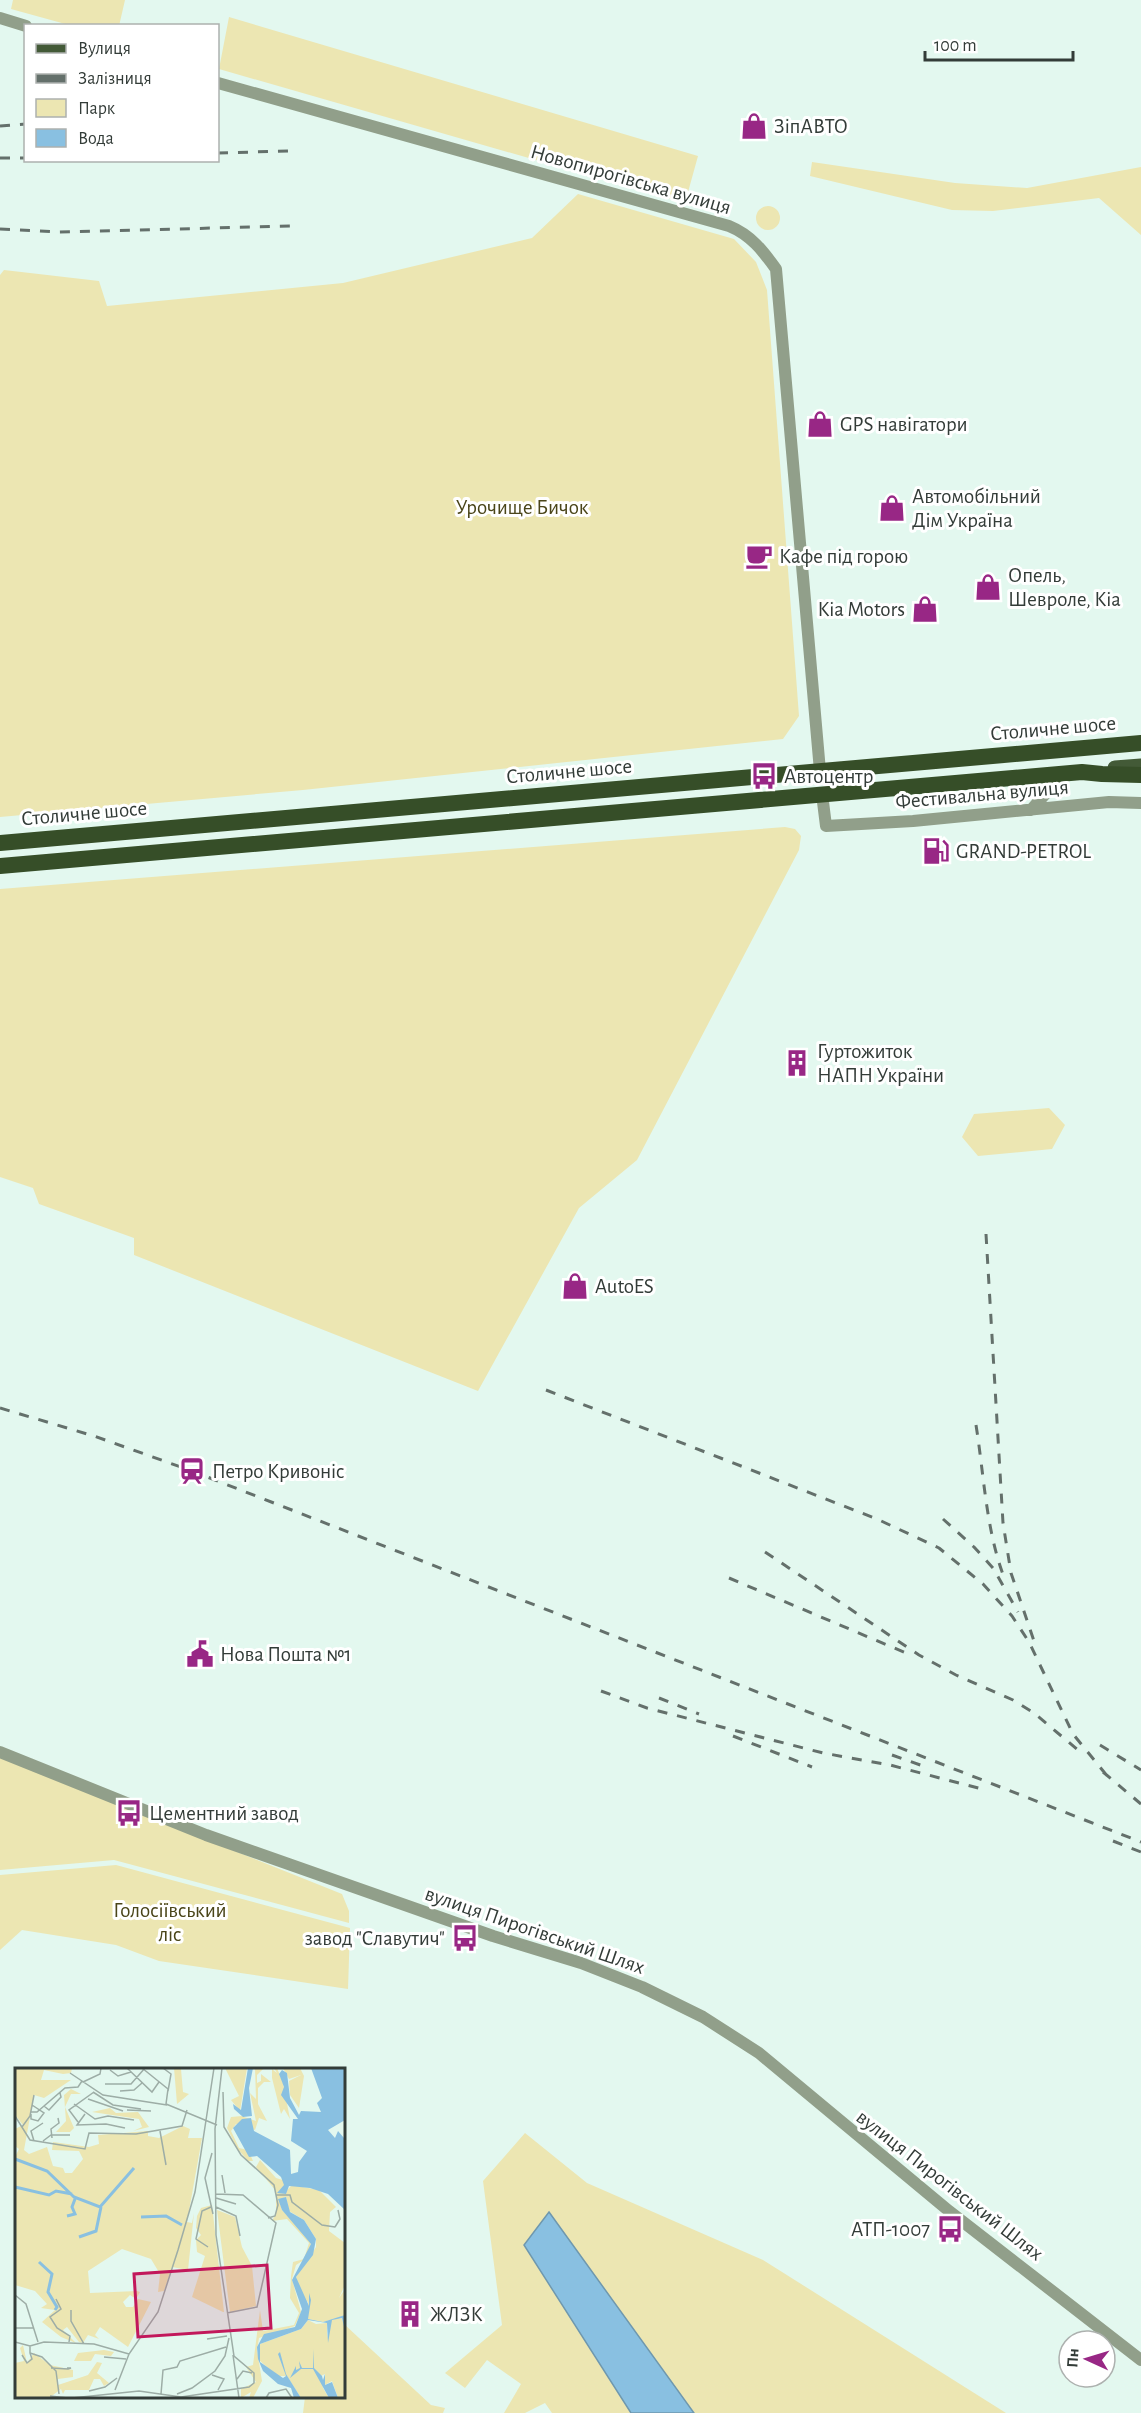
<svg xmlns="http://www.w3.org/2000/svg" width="1141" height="2413" font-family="'Alegreya Sans',sans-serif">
<rect width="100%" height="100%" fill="#e3f8ef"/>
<!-- green -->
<path fill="#ece6b2" d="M13,0H125L119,26L69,25L11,9Z
M229,17L698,156L685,203L219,69Z
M812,162L955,183L1027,188L1141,167V235L1099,198L993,211L952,210L810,176Z
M578,194L734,239L756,262L767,290L799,716L783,739L303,790L0,817V275L4,270L99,281L107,306L343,283L532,238Z
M756 218a12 12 0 1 1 24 0a12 12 0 1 1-24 0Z
M785,827L795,829L801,836L799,850L637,1160L579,1208L478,1391L134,1255V1238L39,1204L33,1188L0,1177V889Z
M1049,1108L1065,1125L1052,1149L978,1156L962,1137L974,1114Z
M0,1757L342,1894L349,1911V1923L114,1860L0,1870Z
M116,1865L350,1928L348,1989L159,1961L116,1945L22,1930L0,1950V1875Z
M525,2133L587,2183L763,2260L1006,2413H694L549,2213L524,2245L631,2413H552L545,2403L525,2413H504L521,2384L487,2360L465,2388L445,2373L502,2325L483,2181Z
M344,2324L431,2405L445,2408L443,2413H303L305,2397L344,2396Z"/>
<!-- water -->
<path fill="#89c0e1" stroke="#6f98ae" stroke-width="1.5" d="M549,2212L694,2413H631L524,2245Z"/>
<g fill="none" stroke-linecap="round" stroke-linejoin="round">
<!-- minor -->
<path stroke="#919f8a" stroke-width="12" d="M0,18L26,26
M218,83L729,226C751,235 763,251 776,269L820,771
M822,794L826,826L913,821L1109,802L1141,803
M1031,810L1064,773"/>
<!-- tertiary -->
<path stroke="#919f8a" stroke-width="12" d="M0,1752L206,1835L493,1936L581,1963L642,1987L703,2017L759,2053L949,2211L1141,2360"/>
<!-- primary -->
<path stroke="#435a37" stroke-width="15" d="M1115,768L1141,766"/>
<!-- trunk -->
<path stroke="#364e28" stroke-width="16" d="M0,843L1141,743
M0,866L1082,772L1102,774L1141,775"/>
<!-- rail -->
<path stroke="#64706b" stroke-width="3" stroke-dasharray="10 10" stroke-linecap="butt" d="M0,126L26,124
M218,153L289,151
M0,158H26
M0,229L58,232L293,226
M986,1234L1003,1523L1011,1573L1034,1641
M546,1390L877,1519L939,1548L983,1584L1012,1616L1029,1642L1073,1734L1108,1777
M0,1408L94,1436L192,1471L1141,1842
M976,1425C984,1475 986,1530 1004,1577
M943,1519L974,1547L993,1568L1018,1612
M765,1552L919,1655L956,1675L1013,1700L1034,1713L1078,1750
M729,1578L906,1653
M601,1691L647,1708L823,1753L890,1765L982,1789
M659,1698L699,1714
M733,1736L812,1767
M1100,1745L1141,1770
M892,1755L923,1766
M1103,1772L1141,1804
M1113,1841L1141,1852"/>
</g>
<!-- icons -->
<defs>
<symbol id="shop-bare" viewBox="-9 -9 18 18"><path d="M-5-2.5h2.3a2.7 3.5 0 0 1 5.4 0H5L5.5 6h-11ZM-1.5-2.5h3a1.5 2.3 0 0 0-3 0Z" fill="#982785" stroke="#fff" stroke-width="2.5" paint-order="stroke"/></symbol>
<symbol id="cafe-bare" viewBox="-9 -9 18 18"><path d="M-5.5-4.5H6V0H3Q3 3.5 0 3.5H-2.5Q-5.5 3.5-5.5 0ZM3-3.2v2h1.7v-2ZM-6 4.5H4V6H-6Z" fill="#982785" stroke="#fff" stroke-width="2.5" paint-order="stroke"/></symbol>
<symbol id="bus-bare" viewBox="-9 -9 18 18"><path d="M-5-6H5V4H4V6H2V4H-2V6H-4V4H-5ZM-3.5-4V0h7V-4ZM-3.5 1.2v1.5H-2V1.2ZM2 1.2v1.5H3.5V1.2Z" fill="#982785" stroke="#fff" stroke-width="2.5" paint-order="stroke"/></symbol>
<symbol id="fuel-bare" viewBox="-9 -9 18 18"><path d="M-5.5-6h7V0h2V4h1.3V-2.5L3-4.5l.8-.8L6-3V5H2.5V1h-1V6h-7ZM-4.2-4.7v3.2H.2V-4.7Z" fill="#982785" stroke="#fff" stroke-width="2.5" paint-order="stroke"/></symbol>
<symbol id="building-bare" viewBox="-9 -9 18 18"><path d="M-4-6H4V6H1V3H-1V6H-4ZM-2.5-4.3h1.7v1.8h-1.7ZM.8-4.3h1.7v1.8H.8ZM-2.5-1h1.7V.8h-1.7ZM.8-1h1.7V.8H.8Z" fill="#982785" stroke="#fff" stroke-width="2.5" paint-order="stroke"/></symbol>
<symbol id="station-bare" viewBox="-9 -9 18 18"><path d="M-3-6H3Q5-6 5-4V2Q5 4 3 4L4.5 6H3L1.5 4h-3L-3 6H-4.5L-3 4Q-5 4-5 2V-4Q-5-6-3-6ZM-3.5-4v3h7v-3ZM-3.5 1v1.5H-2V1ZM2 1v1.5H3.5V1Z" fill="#982785" stroke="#fff" stroke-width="2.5" paint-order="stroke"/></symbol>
<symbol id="civic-bare" viewBox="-9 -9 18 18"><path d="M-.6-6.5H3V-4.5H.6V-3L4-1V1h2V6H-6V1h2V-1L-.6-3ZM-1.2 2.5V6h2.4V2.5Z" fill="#982785" stroke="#fff" stroke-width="2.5" paint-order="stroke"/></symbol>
</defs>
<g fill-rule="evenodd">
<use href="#shop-bare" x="735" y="107" width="38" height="38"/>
<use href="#shop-bare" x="801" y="405" width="38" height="38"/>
<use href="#shop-bare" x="873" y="489" width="38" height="38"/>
<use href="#cafe-bare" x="740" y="537" width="38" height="38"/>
<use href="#shop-bare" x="969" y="568" width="38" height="38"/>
<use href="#shop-bare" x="906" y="590" width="38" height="38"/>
<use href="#bus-bare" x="745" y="757" width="38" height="38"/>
<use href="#fuel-bare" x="917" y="832" width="38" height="38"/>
<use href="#building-bare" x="778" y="1044" width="38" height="38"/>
<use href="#shop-bare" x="556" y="1267" width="38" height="38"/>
<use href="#station-bare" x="173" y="1452" width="38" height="38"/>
<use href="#civic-bare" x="181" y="1635" width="38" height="38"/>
<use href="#bus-bare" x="110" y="1794" width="38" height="38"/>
<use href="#bus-bare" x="446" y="1919" width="38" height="38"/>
<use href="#bus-bare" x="931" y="2210" width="38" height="38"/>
<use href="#building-bare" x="391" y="2295" width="38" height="38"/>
</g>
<g text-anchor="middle" stroke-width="6" stroke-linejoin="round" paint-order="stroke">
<!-- poi labels -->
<g font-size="21" fill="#333c38" stroke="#fff" text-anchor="start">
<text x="774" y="133">ЗіпАВТО</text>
<text x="840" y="431">GPS навігатори</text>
<text x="912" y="503">Автомобільний<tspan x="912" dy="24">Дім Україна</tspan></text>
<text x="779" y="563">Кафе під горою</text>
<text x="1008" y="582">Опель,<tspan x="1008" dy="24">Шевроле, Кіа</tspan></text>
<text x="905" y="616" text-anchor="end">Kia Motors</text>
<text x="784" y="783">Автоцентр</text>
<text x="956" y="858">GRAND-PETROL</text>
<text x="817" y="1058">Гуртожиток<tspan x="817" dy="24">НАПН України</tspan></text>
<text x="595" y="1293">AutoES</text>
<text x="212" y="1478">Петро Кривоніс</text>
<text x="220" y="1661">Нова Пошта №1</text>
<text x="149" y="1820">Цементний завод</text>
<text x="445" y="1945" text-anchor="end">завод "Славутич"</text>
<text x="930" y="2236" text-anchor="end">АТП-1007</text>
<text x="430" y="2321">ЖЛЗК</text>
</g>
<!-- street labels -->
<g font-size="21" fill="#333c38" stroke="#fff">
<text transform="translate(631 179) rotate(16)" y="7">Новопирогівська вулиця</text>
<text transform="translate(1053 728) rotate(-5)" y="7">Столичне шосе</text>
<text transform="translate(569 771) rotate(-5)" y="7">Столичне шосе</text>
<text transform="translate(982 794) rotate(-5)" y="7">Фестивальна вулиця</text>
<text transform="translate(84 813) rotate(-5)" y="7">Столичне шосе</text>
<text transform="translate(535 1930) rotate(19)" y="7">вулиця Пирогівський Шлях</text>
<text transform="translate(950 2185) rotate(38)" y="7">вулиця Пирогівський Шлях</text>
</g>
<!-- park labels -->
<g font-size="21" fill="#4a4519" stroke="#fff">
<text x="522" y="514">Урочище Бичок</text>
<text x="170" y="1917">Голосіївський<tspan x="170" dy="24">ліс</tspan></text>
</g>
</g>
<!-- overview -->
<g transform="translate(15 2068)">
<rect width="330" height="330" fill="#e3f8ef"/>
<path d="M0,0H57L56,5L48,6L29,2L26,12H56L29,30L19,27L9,82L14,86L32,79L38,98L48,100L50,105H57L68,91L64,83L37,82L38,74L74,79L84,76L83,67L133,63V68L144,70L168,58L175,61L173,70H187L172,154L177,155L179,145L173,202L157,199L149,223L143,224L145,206L136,191L107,181L73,203L75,225L122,223L125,224L121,231L115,227L108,234L111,239H118L123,231L136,234L113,279L85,259L80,267L84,271L73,267L68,275L64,274L52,259L48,262L61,275L46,269L27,254L40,242L26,240L32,236L20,223L0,217V89L4,81L0,78V61L8,57L0,47ZM159,0L166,1L168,24L174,26L162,36ZM210,0H232L225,43L216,32L224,28ZM240,0H249L242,7V15L246,13V6L256,14H249L243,20V36L252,53L244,50L240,62L221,56L216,63L224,80L233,82L238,93H233L222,80L212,60L216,49L227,48V43L229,49L241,53L235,25L241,31ZM259,0H262L268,15L275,51L269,41L266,46L257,10V1L262,5ZM268,0H285L289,8L284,40L275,27L274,13L286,7L274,11ZM56,21L66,26H56L50,39L59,60L55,64H41L51,53L49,27ZM95,40L101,45L123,44L134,59L118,63L127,59L124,51L77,44ZM245,92L261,110L271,113L269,119L271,123L277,117L304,122L321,139L315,144L314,163L330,175V217L324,230L330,221V247L323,251L327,250L330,263V330H323L317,313L310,317V306L306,308L308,320L314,330H286L272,308H262L244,292L245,276L286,261L293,252L301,256L312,255V270L316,252L322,250L308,254L293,251V234L288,231L281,209L301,179V171L289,152L274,143L271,129L264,132L267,142L288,163L296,176L292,188L289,192L281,197L277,211L286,244L280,258L244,270L242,282L247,313L238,330H234L236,324L226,330V321L241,314L231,299L238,297L245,242L248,263L279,257L284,245L275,230L276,208L278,194L289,191L294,175L272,151L257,153L261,145V123L241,99ZM197,137L209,244H208L177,229L190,188L182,184L181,172L186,167L181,160L182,148L186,140ZM202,142L220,149L227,179L237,198L241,238L215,244ZM8,277L12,295L19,285L35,297L58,302V309L43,311V317L73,307L82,294L87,295L82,305L94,315L89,318L85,311H79L74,322H50L48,326L46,321L34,330H0V295L9,293L5,280ZM89,282L99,284L96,288L80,286L76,293H59L63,285Z" fill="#ece6b2"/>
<path d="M233,0H238L234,20L237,48L228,49L219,41L218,36L226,42ZM296,0L330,1V52L313,62L320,70L323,63L329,70L330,142L313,126L295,120L274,118L271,126L262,125L269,117L266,109L242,88L234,89L218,60L227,51L236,50L239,63L275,82L276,106L283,104L284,94L292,83L276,73L278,51H283L266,27L269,19L264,6L267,2L272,5L275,30L284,47L286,43L306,44L302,35L307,30ZM271,129L275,144L289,152L301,171L298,187L281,209L294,238V225L296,232L293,251L308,254L330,247V263L327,250L317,252L313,275L312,255L293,252L286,261L245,276V294L268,310L271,308L263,286L265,284L271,306L286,330H279L276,320L263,316L248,303L243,291L242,279L249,266L280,259L287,241L277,212L296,176L267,142L263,131ZM299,281V300L307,308L308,312L310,306V317L317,314L323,330H314L298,301H286L275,310L281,298V302L285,300L284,293L287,300H298Z" fill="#89c0e1"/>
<path fill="none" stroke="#89c0e1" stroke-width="3" d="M0,91L32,103L59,129L85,139L119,100M0,119L34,127L41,123L57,126M52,148L60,146L57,139L60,131M126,149L151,148L167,157M64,169L81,163L86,139M24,194L37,206L33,224L42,239L40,242"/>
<path fill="none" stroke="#9dada6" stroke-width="1.5" d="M112,0L137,24L144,14M127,0L153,21L151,36L202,57M148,0L156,6L153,23M95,2L103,8L116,4M55,5L88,27L152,37M68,14L85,6L86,0M90,16H116L130,0M105,23L119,22L127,15M78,24L98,37L126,41M208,24L209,59L226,87L259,117L263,137L260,148L253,150M73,31L108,43M59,36L80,51L93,48L119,52M29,38L34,42L46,29L45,25M112,42L136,43M16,44H22L50,20L63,19L67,13M16,46V51L23,53L29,45L17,37M70,46L62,57L91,56L110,60M0,48L15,72L70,81L74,65L121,66L167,58L172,42M63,54L54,42L79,24M7,59L15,48L19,27M145,63L151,97M37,70L36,61L44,55L43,50M19,73L16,63L28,55M28,73L36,67H55M197,85L190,110L198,146M207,107L210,125M201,126L228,127L261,155L242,239L212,245M261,127H275L277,134L307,157L320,159M201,130L221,136M201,139L221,148L225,168M320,159L325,151L323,142M193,179L181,171L187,143L196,139M0,227L11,236L23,274M41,231L46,241L35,249L42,260L55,268L54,274M56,242V253L69,276M0,260H19M192,271L212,268M0,274L15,278L29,274L79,276L114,286M15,278V285L27,289L41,303L44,326M7,287L12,295L17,291L15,285M218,287L224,330M89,289L111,291M36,300L53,301L56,300H52M197,307L209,311L203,322M222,311L228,303L237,305M100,322L114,286L143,244L163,182L180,124L199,0M74,323L90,319L102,310M146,326L148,302L162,299L165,293L211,279M162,326L177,320L200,303L210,288L214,270M35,328L53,330M57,330L124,323L166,329L234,319L239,315V305L219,288L201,167L200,61L207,0M251,330L254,325L271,321L277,330"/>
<path fill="#c2185b" fill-opacity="0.15" stroke="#c2185b" stroke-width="3" d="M252,197L256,260L123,269L119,206Z"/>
<rect width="330" height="330" fill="none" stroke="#333c38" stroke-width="3"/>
</g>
<!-- legend -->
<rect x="24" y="24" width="195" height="138" fill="#ffffff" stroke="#adb1af" stroke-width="1.5"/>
<rect x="36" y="44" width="30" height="9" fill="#435a37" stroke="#adb1af" stroke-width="1.5"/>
<text x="78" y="54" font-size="18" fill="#333c38">Вулиця</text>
<rect x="36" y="74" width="30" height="9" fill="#64706b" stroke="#adb1af" stroke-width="1.5"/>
<text x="78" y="84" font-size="18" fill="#333c38">Залізниця</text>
<rect x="36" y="99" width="30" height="18" fill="#ece6b2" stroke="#adb1af" stroke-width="1.5"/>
<text x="78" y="114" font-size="18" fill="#333c38">Парк</text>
<rect x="36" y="129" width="30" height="18" fill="#89c0e1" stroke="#adb1af" stroke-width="1.5"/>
<text x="78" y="144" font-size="18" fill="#333c38">Вода</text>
<!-- north arrow -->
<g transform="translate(1087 2359) rotate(274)"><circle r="28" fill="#ffffff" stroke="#adb1af" stroke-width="1.5"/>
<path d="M0-4.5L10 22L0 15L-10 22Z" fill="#982785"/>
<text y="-9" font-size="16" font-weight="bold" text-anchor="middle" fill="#333c38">Пн</text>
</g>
<!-- scale -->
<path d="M925 51v9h148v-9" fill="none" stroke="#333c38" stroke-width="3"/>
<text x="934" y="51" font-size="18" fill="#333c38" stroke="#ffffff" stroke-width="4.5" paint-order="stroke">100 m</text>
</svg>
